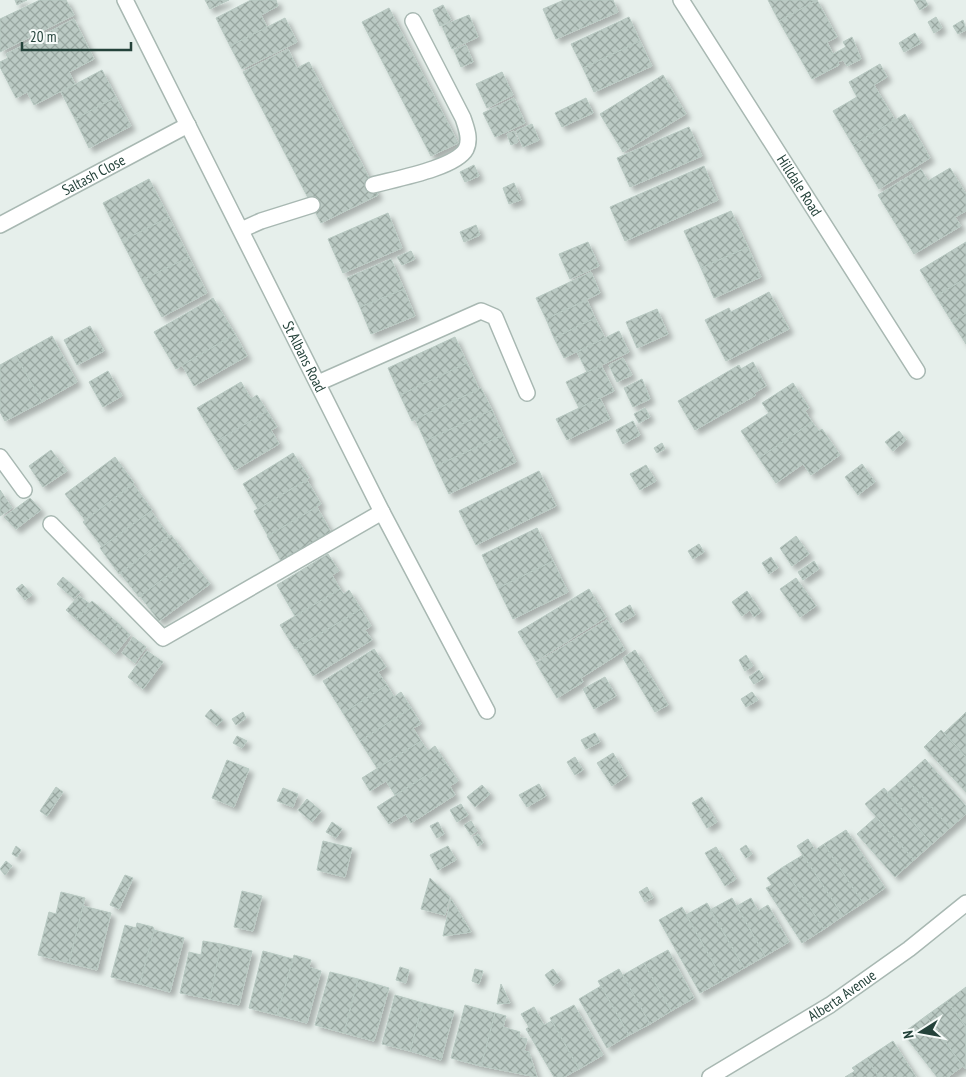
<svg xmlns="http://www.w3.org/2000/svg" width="966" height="1077" font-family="'PT Sans Narrow',sans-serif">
<defs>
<pattern id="building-cross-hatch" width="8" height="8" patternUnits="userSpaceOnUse" patternTransform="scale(1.25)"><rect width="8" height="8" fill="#bbcac4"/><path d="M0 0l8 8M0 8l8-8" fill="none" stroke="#98a6a0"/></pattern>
<filter id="shadow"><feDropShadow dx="4.5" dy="4.5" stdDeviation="2.5" flood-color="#0004"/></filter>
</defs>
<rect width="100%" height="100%" fill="#e6efeb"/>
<!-- building -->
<path fill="url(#building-cross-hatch)" stroke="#b8c9c2" filter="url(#shadow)" d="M15,0H27L17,5Z
M40,0H66L74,15L0,52V19Z
M205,0H229L210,9Z
M251,0H276L278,6L261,15L267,27L230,46L216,18Z
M613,0L618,12L556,39L543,9L564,0Z
M768,0H817L779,21Z
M817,0L837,37L827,42L833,54L846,47L843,42L852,37L861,59L847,66L843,60L838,62L839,65L812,79L779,21Z
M914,0H925L928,5L920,10Z
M443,5L451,20L440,26L433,10Z
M389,8L458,143L431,156L362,22Z
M469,15L478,37L452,49L442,26Z
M629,17L640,41L583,68L571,44Z
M936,17L942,28L934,33L928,22Z
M285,18L297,42L242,69L230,46Z
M74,19L94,59L69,72L75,84L34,105L27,92L16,98L0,67V62L8,58L6,54Z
M963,20L966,30L958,34L953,26Z
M915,33L921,43L904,52L899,43Z
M640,41L652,66L594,92L583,68Z
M466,45L473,62L461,67L454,50Z
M288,49L297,68L309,62L378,195L321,223L243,72Z
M880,64L887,77L874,85L895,120L853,145L833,111L857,97L849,82Z
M102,70L116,97L75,119L61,92Z
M502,72L513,95L487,108L476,84Z
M663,75L686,114L623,152L600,114Z
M116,97L131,126L89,148L75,119Z
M514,98L525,123L495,137L483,113Z
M586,98L593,113L562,127L555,113Z
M905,114L930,158L879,189L853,145Z
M532,124L539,140L523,147L516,131Z
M689,127L702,156L630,187L617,158Z
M514,131L518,142L511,145L507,134Z
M474,165L479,176L465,182L460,172Z
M704,166L718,200L625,241L610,207Z
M950,168L966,194V211L955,217L961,226L914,254L878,195L921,169L928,181Z
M149,179L169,217L122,241L103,203Z
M514,183L521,200L509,204L503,188Z
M731,211L748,247L701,268L684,231Z
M388,213L402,248L343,273L328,239Z
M169,217L189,257L142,280L122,241Z
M476,225L480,235L464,242L460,232Z
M588,242L599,266L570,279L559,254Z
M966,242V278L936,296L920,270Z
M748,247L761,277L714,298L701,268Z
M411,251L415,259L402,265L397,257Z
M189,257L207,293L162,317L142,280Z
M391,259L404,289L360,307L347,278Z
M591,272L600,293L546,319L536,298Z
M966,278V313L952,322L936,296Z
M404,289L415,316L371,334L360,307Z
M769,292L789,329L726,361L705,320L729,308L731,312Z
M213,298L235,334L176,369L154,332Z
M587,300L595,318L554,338L546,319Z
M657,309L668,334L637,348L626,322Z
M966,313V344L952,322Z
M595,318L605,338L564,358L554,338Z
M90,326L104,351L77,365L64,340Z
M619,331L629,352L587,372L577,352Z
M235,334L247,356L194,386L182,365Z
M52,336L77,382L42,402L16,356Z
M455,337L467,363L400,395L388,368Z
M16,356L42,402L5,421L0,412V365Z
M623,358L632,375L617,382L609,365Z
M753,362L766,386L754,393L756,395L695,430L678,401L739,365L741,369Z
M467,363L479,389L412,421L400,395Z
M601,365L614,391L579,408L566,382Z
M108,371L122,396L103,407L89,382Z
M642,379L650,399L633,407L624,388Z
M241,382L251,399L257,395L267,411L217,441L197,408Z
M793,383L809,408L805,411L812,422L759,458L741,431L769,413L762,403Z
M481,388L492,410L425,441L415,419Z
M600,398L610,419L567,440L556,419Z
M645,408L650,417L639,423L634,414Z
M492,410L503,435L436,466L425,441Z
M267,411L277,427L271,430L279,444L235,470L217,441Z
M633,421L640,435L623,444L616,430Z
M812,422L819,431L822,429L840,455L811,475L803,464L776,483L759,458Z
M899,431L906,440L893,451L885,442Z
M503,435L516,462L449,494L436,466Z
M662,443L665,449L657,453L654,448Z
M51,450L67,471L43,487L29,466Z
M293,453L309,478L258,509L243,484Z
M115,457L134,483L85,520L65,494Z
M862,464L875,482L858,495L845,477Z
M646,465L656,481L640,490L630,474Z
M539,471L556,506L476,545L459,511Z
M307,480L321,504L268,536L254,511Z
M133,484L152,510L102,547L83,522Z
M0,490L12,508L0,516Z
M30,498L41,510L16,529L4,517Z
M317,507L331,532L281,561L267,536Z
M151,511L169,536L119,574L100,548Z
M537,528L553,561L498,588L482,555Z
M171,535L189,559L139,597L120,573Z
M796,536L809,554L792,566L780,548Z
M699,544L704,552L693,559L688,551Z
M328,554L339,571L332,575L340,589L295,616L277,585Z
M771,557L778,568L769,574L762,563Z
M190,559L210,584L159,621L140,596Z
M553,561L568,592L513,619L498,588Z
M814,561L819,569L803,580L798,572Z
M63,577L80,592L74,599L57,584Z
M796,578L816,606L800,617L780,589Z
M22,584L32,595L25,600L16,589Z
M340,589L344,594L349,590L361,609L295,649L280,625Z
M589,589L606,617L536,661L518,632Z
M747,591L761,612L754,617L750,610L742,616L732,602Z
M79,596L90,604L76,619L66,610Z
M92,601L105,612L88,630L76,619Z
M630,605L635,615L621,623L615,614Z
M361,609L371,626L365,630L372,640L313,676L296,648Z
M105,612L119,624L102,642L88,630Z
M607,620L625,650L581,678L583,682L557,698L536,663Z
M119,624L130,635L115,654L102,642Z
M133,637L146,647L135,663L122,653Z
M374,649L386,667L378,672L387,685L343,713L323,681Z
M635,650L668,705L655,712L623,658Z
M147,651L163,662L143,689L128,677Z
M746,655L753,666L745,671L739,660Z
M759,670L764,678L754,684L749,677Z
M605,677L616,696L594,709L583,689Z
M387,685L394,697L401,692L411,708L360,741L343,713Z
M752,692L758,700L746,707L741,699Z
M411,708L421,724L413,728L421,741L377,768L360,741Z
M211,709L223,720L217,726L205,716Z
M243,712L246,718L236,725L232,719Z
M966,712V722L961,717Z
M961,717L966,722V757L944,733Z
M941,730L966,757V792L924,747Z
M595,733L600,742L586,749L581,740Z
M237,736L247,741L242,748L233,743Z
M421,741L428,751L435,746L446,763L395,795L386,781L370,791L362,778Z
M613,753L627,776L612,786L597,763Z
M575,757L583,770L575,775L567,762Z
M925,759L966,806V814L950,828L905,777Z
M227,760L249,769L234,807L212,798Z
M446,763L458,781L450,786L455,795L411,823L406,814L389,824L377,807Z
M905,777L950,828L932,844L887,793Z
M539,784L546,796L527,807L519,795Z
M482,785L490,794L475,807L467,797Z
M56,787L63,792L47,816L40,811Z
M283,788L298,794L293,807L277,801Z
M884,788L932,844L914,860L865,804Z
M702,797L717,822L707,828L692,803Z
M307,799L321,811L312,822L298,810Z
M461,804L468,815L457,822L450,810Z
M876,817L914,860L895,877L857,834Z
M471,821L477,831L471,835L464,825Z
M332,822L342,829L336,838L326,832Z
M438,822L444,834L437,838L430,826Z
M846,830L885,888L863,903L824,844Z
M478,834L483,843L478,846L473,837Z
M808,839L815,850L824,844L863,903L843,916L797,846Z
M323,841L352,848L345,877L317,870Z
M746,845L752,854L746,858L740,849Z
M16,846L21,850L17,857L12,854Z
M448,846L456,860L438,870L430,855Z
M716,847L736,879L725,886L705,853Z
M803,855L843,916L824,929L783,867Z
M6,861L12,866L5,875L0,869Z
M783,867L824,929L802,943L766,888L772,885L767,878Z
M125,875L133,878L119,909L110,905Z
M430,878L450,897L445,915L421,909Z
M647,887L653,898L645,902L639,892Z
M242,891L262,896L253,931L234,927Z
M61,892L85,898L69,963L38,955L49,912L56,914Z
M732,898L765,956L744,968L710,910Z
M751,898L758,911L768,905L789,942L765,956L737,906Z
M451,899L471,932L443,936Z
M707,903L744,968L723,980L686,915Z
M83,906L111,913L97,970L69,963Z
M682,907L723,980L700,993L659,920Z
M137,923L153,927L154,930L140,984L111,977L125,925L136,928Z
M154,930L184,938L170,992L140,984Z
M203,941L221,944L210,999L180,993L189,952L201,955Z
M221,944L252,951L239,1005L210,999Z
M668,950L694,998L671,1011L644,963Z
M263,951L293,959L277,1015L249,1008Z
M294,955L311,960L309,967L321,971L307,1023L277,1015Z
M644,963L671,1011L650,1024L623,975Z
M400,967L409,970L406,983L396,980Z
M475,969L483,971L479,984L472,981Z
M553,969L561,980L553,986L545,975Z
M619,969L650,1024L629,1035L598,981Z
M330,972L358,979L344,1033L315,1025Z
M358,979L389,988L374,1041L344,1033Z
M501,984L510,1003L497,1004Z
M601,986L629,1035L607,1048L579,999Z
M966,987V1027L947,1001Z
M395,995L423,1003L410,1051L382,1044Z
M947,1001L966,1027L965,1069L926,1016Z
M423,1003L454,1011L441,1060L410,1051Z
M465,1005L495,1013L481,1066L451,1058Z
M574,1005L603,1055L579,1069L550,1018Z
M534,1007L544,1025L552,1021L579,1069L564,1077H554L526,1029L529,1027L521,1014Z
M495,1013L506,1016L503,1027L520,1032L519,1037L527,1039L524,1051L529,1052L537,1077L481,1066Z
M926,1016L963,1066L948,1077H937L903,1033Z
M893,1041L916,1077H879L867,1058Z
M867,1058L879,1077H845L855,1071L852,1068Z"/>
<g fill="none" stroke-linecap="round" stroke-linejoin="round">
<defs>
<path id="lane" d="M373,185C395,179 456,168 466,149C471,139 466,127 463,118L413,21
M241,230L261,221L312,205
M318,383L481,311L495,317L527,393
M0,457L24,490
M51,524L163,638L382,512"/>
<g id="street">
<path id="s1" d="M125,0L382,512L487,711"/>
<path id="s2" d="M681,0L917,371"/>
<path id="s3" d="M0,225L188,125"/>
<path id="s4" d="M710,1077L830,1005L909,949L966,903"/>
</g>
</defs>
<!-- lane casing -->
<use href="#lane" stroke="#a8b8b2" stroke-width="18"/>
<!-- street casing -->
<use href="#street" stroke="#a8b8b2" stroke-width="18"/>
<!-- lane -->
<use href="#lane" stroke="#fff" stroke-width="15"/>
<!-- street -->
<use href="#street" stroke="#fff" stroke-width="15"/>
</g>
<g text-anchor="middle" stroke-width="5" stroke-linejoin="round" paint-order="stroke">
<!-- street labels -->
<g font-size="15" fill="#24423a" stroke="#f7fbf9">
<text dy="5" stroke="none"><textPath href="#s3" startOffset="106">Saltash Close</textPath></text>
<text dy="5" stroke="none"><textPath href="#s2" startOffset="220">Hilldale Road</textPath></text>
<text dy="5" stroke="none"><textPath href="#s1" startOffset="399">St Albans Road</textPath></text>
<text dy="5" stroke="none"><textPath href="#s4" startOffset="155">Alberta Avenue</textPath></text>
</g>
</g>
<!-- north arrow -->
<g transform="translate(921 1032) rotate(259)" stroke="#f7fbf9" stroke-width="4" paint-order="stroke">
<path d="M0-4L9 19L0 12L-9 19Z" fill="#24423a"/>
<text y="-8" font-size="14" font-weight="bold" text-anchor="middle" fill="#24423a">N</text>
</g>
<!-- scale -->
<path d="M22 42v8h109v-8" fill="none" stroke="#24423a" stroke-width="2.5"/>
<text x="30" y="42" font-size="15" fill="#24423a" stroke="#f7fbf9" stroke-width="4" paint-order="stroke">20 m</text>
</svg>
